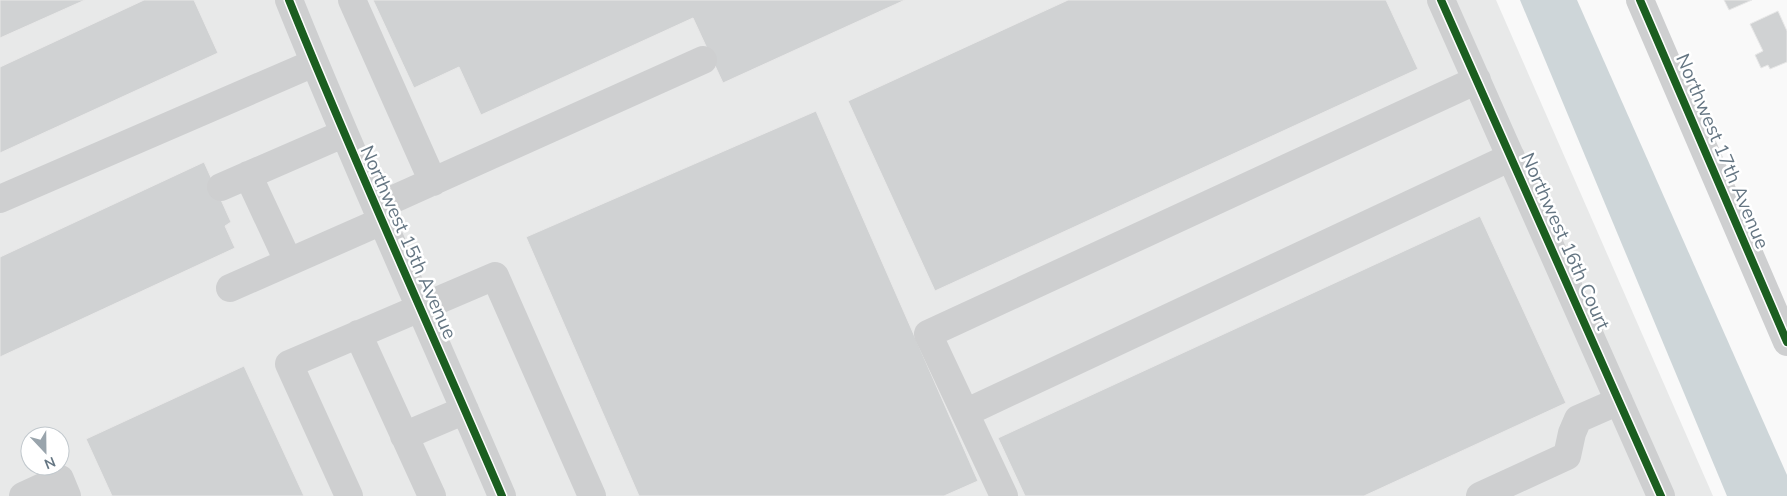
<svg xmlns="http://www.w3.org/2000/svg" width="1787" height="496" font-family="Mulish,sans-serif">
<rect width="100%" height="100%" fill="#f9f9f9"/>
<!-- built -->
<path fill="#e8e9e9" fill-rule="evenodd" d="M0,0H1496L1713,496H0ZM30,436H60V466H30Z"/>
<!-- water -->
<path fill="#ced6d9" d="M1520,0H1577L1787,475V496H1727Z"/>
<!-- building -->
<path fill="#d0d2d3" stroke="#e8e8e8" d="M0,0H85L0,38Z
M144,0H194L218,53L0,153V67Z
M373,0H905L723,83L693,18L481,115L459,67L414,88Z
M1068,0H1386L1418,69L935,291L848,101Z
M1724,0H1752L1729,10Z
M1778,11L1787,31V62L1770,69L1768,65L1761,68L1755,55L1763,51L1750,24Z
M816,111L978,481L944,496H639L526,237Z
M204,162L231,222L225,226L235,248L0,357V257Z
M1480,216L1566,403L1364,496H1025L998,438Z
M244,366L304,496H112L86,439Z"/>
<g fill="none" stroke-linecap="round" stroke-linejoin="round">
<!-- minor -->
<path stroke="#cecfd0" stroke-width="28" d="M289,0C356,167 431,330 502,496
M352,0L433,182
M1441,0L1661,496
M1640,0L1787,342
M248,175L288,261
M221,187L343,134
M0,199L314,63
M376,207L703,60
M230,288L382,221
M358,334L432,496
M965,413L1511,157
M404,436L465,410
M23,496L60,479L67,496
M349,496L289,364L495,276L592,496
M1004,496L928,334L1477,80
M1480,496L1567,456L1572,433L1578,419L1619,401"/>
<defs>
<path id="cycleway" d="M289,0C356,167 431,330 502,496
M1441,0L1661,496
M1640,0L1787,342"/>
</defs>
<!-- cycleway casing -->
<use href="#cycleway" stroke="#fff" stroke-width="11"/>
<!-- cycleway -->
<use href="#cycleway" stroke="#1b5e20" stroke-width="8"/>
</g>
<g text-anchor="middle" stroke-width="5" stroke-linejoin="round" paint-order="stroke">
<!-- street labels -->
<g font-size="19" fill="#657683" stroke="#fff">
<text transform="translate(1723 151) rotate(67)" y="7">Northwest 17th Avenue</text>
<text transform="translate(1566 241) rotate(66)" y="7">Northwest 16th Court</text>
<text transform="translate(409 242) rotate(66)" y="7">Northwest 15th Avenue</text>
</g>
</g>
<!-- north arrow -->
<g transform="translate(45 451) rotate(158)"><circle r="24" fill="#ffffff" stroke="#c1c8cd"/>
<path d="M0-4L9 19L0 12L-9 19Z" fill="#99a4ac"/>
<text y="-8" font-size="14" font-weight="bold" text-anchor="middle" fill="#657683">N</text>
</g>
</svg>
